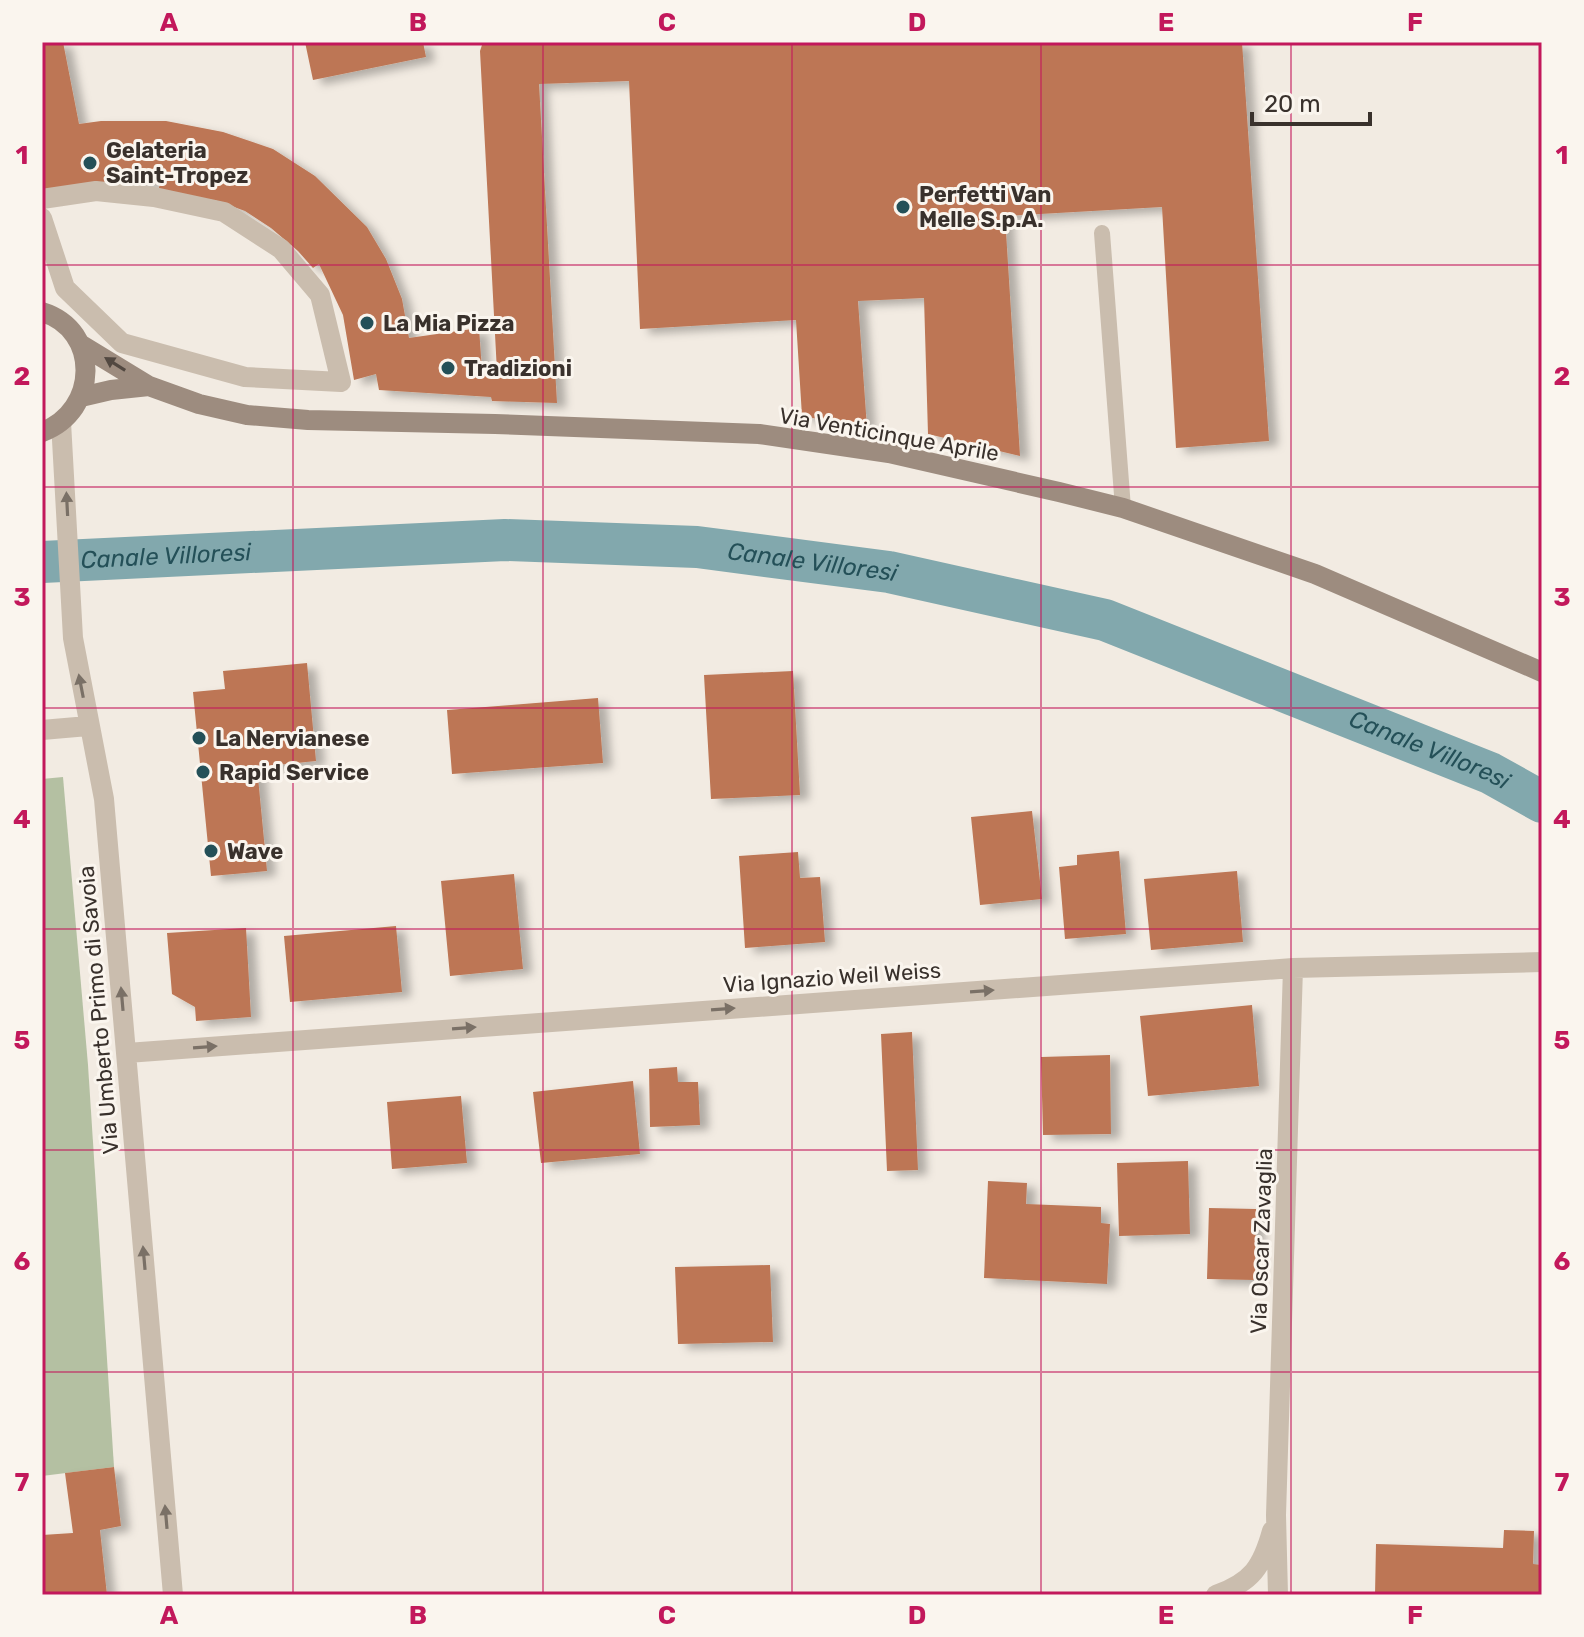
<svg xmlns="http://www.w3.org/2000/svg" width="1584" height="1637" font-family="Rubik,sans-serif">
<defs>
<filter id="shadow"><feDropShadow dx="9" dy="5" stdDeviation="4" flood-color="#0004"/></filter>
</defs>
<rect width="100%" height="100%" fill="#f2ebe2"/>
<!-- green -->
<path fill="#b4c0a2" d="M63,777L88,1065L114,1467L42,1476V779Z"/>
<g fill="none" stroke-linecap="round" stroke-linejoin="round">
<!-- canal -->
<path stroke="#82a8ad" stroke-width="42" id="s1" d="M42,562L505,540L697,547L889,572L1105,620L1490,773L1542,802"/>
</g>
<!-- building -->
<path fill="#bd7654" filter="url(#shadow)" d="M42,42H63L79,124L101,121H166L223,132L273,149L315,176L367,227L386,259L402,299L409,338L479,328L482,370L490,372H497L480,51L483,42H1242L1269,441L1176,448L1162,207L1005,216L1020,456L928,434L924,298L858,301L867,428L802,416L796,320L640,329L629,81L539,84L557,403L492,401L491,397L379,390L376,374L354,380L343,315L319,264L313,268L298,251L271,228L245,211L218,201L158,191L160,184L101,182L42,194Z
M305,42H423L426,57L313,80Z
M307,663L316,761L257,767L267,871L211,876L193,692L225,689L223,671Z
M793,671L800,795L711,799L704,675Z
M598,698L603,763L452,774L447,710Z
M1032,811L1042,899L980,905L971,817Z
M1119,851L1126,934L1065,939L1059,867L1077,865V855Z
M798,852L800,878L820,877L825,942L745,948L739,856Z
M1237,871L1243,942L1151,950L1144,879Z
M514,874L523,969L450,976L441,881Z
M396,926L402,992L290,1002L284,936Z
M246,928L251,1017L196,1021L195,1007L172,994L167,933Z
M1252,1005L1259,1086L1148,1096L1140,1016Z
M912,1032L918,1170L887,1171L881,1034Z
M1110,1055L1111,1134L1043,1135L1041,1057Z
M677,1067L678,1082H698L700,1125L650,1127L649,1069Z
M633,1081L640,1154L541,1163L533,1092Z
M461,1096L467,1163L392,1169L387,1102Z
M1188,1161L1190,1234L1119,1236L1117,1163Z
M988,1181L1027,1183L1026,1204L1101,1207V1223L1110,1224L1107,1284L984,1278Z
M1209,1208L1256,1209L1255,1280L1207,1279Z
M770,1265L773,1342L678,1344L675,1267Z
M114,1467L121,1526L100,1530L107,1595H42V1535L73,1533L65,1473Z
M1504,1530L1534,1531L1533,1564L1542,1565V1595H1375L1376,1544L1503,1548Z"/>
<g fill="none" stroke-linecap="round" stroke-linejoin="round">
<!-- lane -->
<path stroke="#cabdae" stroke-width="16" d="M1102,233L1123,508"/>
<!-- street -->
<path stroke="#cabdae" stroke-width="20" d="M42,199L96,191L154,197L224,212L281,249L320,295L341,382L245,377L122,343L65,288L42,218
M61,422L73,638L104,799L173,1595
M42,730L88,726
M127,1053L1293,968L1542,962
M1216,1595C1252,1582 1262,1567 1272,1531
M1278,1595L1276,1515L1293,968"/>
<!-- secondary -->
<path stroke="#9d8c7f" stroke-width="20" d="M42,312C101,330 99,411 42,432
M80,344L149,386L199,404L247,415L308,420L495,424L759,434L889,453L1059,492L1123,508L1315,574L1542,672
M81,397L111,390L149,386"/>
</g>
<!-- one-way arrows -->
<defs><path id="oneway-solid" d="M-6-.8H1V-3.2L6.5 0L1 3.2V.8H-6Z" transform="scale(2)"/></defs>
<use fill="#524841" href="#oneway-solid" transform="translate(115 364) rotate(-148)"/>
<g fill="#7a7066">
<use href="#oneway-solid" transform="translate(67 504) rotate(-93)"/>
<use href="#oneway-solid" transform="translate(81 686) rotate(-101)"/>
<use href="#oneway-solid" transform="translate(982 991) rotate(-4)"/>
<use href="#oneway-solid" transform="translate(122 999) rotate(-95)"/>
<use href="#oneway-solid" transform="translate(723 1009) rotate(-4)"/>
<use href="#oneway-solid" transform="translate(464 1028) rotate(-4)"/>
<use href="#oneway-solid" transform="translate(205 1047) rotate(-4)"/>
<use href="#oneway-solid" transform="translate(144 1258) rotate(-95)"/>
<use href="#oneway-solid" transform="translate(166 1517) rotate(-95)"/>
</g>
<!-- grid -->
<path fill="none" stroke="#c2185b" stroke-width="2" stroke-opacity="0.55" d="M293,42V1595M543,42V1595M792,42V1595M1041,42V1595M1291,42V1595M42,265H1542M42,487H1542M42,708H1542M42,929H1542M42,1150H1542M42,1372H1542"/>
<!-- markers -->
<g fill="#245058" stroke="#faf5ee" stroke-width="3">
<circle cx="90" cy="163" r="8"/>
<circle cx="903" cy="207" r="8"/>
<circle cx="367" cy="323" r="8"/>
<circle cx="448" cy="368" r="8"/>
<circle cx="199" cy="738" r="8"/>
<circle cx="203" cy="772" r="8"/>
<circle cx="211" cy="851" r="8"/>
</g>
<g text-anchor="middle" stroke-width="6" stroke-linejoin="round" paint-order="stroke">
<!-- poi labels -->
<g font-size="22" font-weight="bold" fill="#39312c" stroke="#faf5ee" text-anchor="start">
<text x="106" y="158">Gelateria<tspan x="106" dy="25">Saint-Tropez</tspan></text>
<text x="919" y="202">Perfetti Van<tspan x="919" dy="25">Melle S.p.A.</tspan></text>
<text x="383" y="331">La Mia Pizza</text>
<text x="464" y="376">Tradizioni</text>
<text x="215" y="746">La Nervianese</text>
<text x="219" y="780">Rapid Service</text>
<text x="227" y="859">Wave</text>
</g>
<!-- street labels -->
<g font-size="22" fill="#39312c" stroke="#faf5ee">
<text transform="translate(889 434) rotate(10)" y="8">Via Venticinque Aprile</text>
<text transform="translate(832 977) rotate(-4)" y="8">Via Ignazio Weil Weiss</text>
<text transform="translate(98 1010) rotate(-95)" y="8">Via Umberto Primo di Savoia</text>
<text transform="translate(1261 1241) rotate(-88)" y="8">Via Oscar Zavaglia</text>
</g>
<!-- water labels -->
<g font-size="24" font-style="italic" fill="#245058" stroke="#faf5ee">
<text dy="8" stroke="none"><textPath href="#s1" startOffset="124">Canale Villoresi</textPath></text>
<text dy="8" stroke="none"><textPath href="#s1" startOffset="772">Canale Villoresi</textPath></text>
<text dy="8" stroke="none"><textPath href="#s1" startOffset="1420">Canale Villoresi</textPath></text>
</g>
</g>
<!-- border -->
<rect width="1584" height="1637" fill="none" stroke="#faf5ee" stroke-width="88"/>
<!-- scale -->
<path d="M1252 112v12h118v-12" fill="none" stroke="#39312c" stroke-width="4"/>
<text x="1264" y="112" font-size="24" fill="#39312c" stroke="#faf5ee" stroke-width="6" paint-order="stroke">20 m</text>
<rect x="44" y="44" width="1496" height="1549" fill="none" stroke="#c2185b" stroke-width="3"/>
<g font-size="26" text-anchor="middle" font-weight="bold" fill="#c2185b">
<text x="169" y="31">A</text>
<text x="418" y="31">B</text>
<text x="667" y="31">C</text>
<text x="917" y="31">D</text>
<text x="1166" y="31">E</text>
<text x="1415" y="31">F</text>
<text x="22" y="164">1</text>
<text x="1562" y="164">1</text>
<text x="22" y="385">2</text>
<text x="1562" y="385">2</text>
<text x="22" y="606">3</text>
<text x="1562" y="606">3</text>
<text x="22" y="828">4</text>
<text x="1562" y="828">4</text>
<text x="22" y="1049">5</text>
<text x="1562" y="1049">5</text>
<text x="22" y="1270">6</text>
<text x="1562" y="1270">6</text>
<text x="22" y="1491">7</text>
<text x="1562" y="1491">7</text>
<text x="169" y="1624">A</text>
<text x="418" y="1624">B</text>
<text x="667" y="1624">C</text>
<text x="917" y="1624">D</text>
<text x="1166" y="1624">E</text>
<text x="1415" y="1624">F</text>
</g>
</svg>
